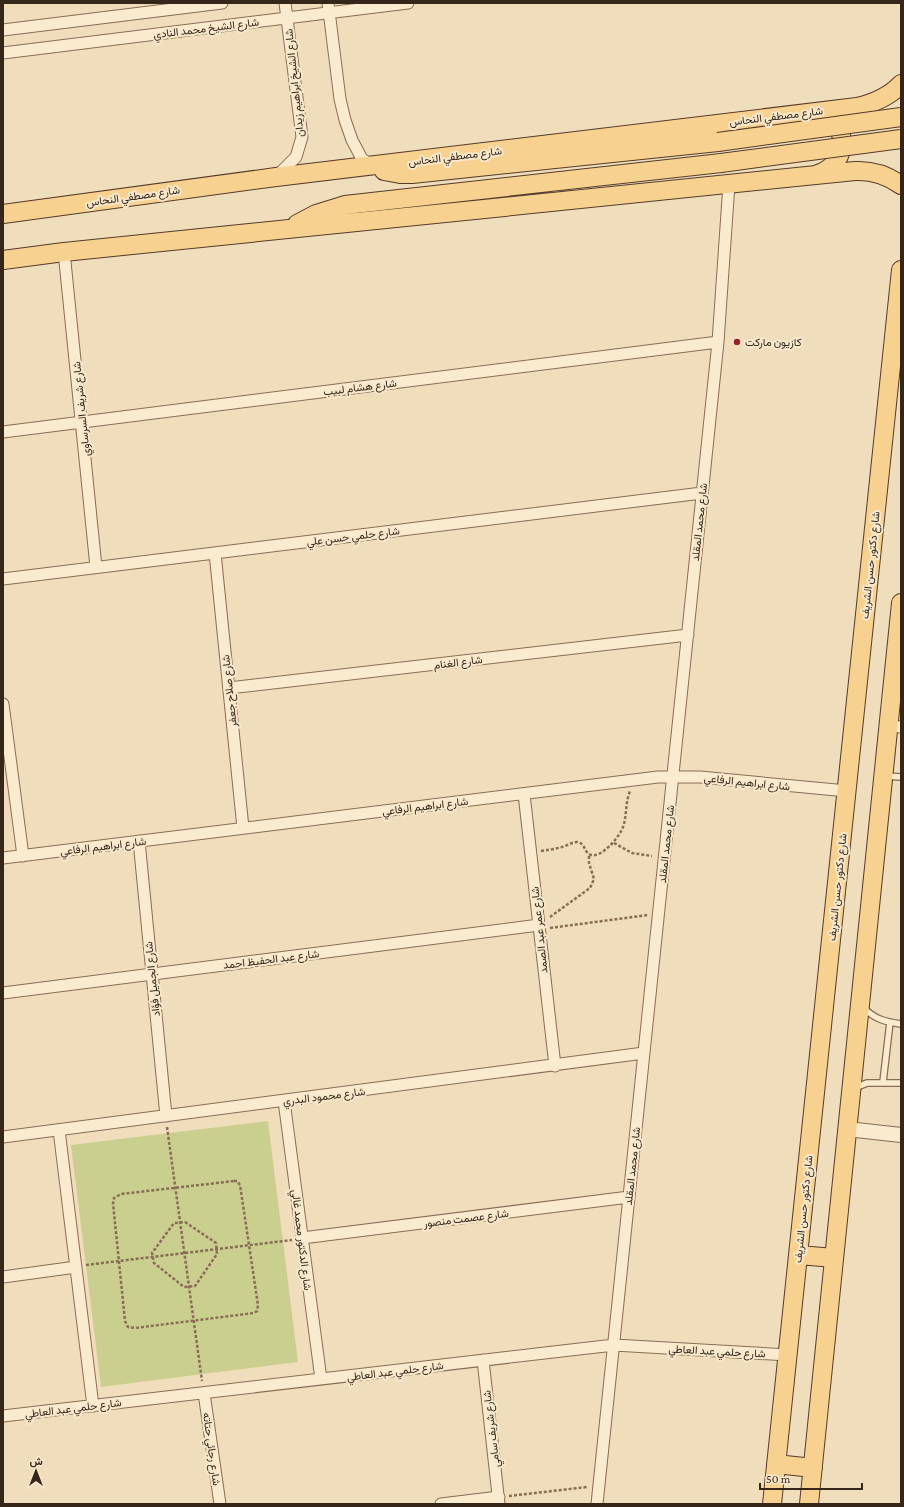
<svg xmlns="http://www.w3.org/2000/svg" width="904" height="1507" font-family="'Crimson Pro',Vazirmatn,serif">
<rect width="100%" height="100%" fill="#f0ddbb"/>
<!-- green -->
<path fill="#cace8f" d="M268,1121L298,1362L101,1387L71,1145Z"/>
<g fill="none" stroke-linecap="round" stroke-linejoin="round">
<defs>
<path id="service" d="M886,776L901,777
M864,1008C874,1019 886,1022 901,1024
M883,1082L890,1022
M855,1088L867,1083H901"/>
<path id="minor" d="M328,3L340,99L345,120L352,140L362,159L372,165
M3,30L222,3
M3,53L408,3
M277,176L296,157L302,137L285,3
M64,252L96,567
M3,432L718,342
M215,553L243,828
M3,579L702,493
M229,688L688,635
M3,704L23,856
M889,726L901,727
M524,794L555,1066
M139,841L166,1116
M3,858L658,777H700L847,791
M3,993L539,925
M284,1101L321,1379
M59,1130L93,1406
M3,1137L644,1053
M302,1238L629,1197
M3,1277L76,1267
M483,1360L499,1504
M204,1393L220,1504
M3,1416L614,1345L788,1355
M441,1504L499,1497
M597,1504L718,342L729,184"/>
<path id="tertiary" d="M847,1129L901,1135"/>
<path id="primary" d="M384,171L400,174H412L718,142
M818,174C845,164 850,135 829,115
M3,214L276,177L857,107C874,103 889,97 901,84
M297,224L316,214L345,205L721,163
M3,260L64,252L855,171C873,170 887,175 901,185
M799,1255L834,1258
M776,1464L813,1468
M772,1504L901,270
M809,1504L901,603"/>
</defs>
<!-- service casing -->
<use href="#service" stroke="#886d54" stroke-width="8"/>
<!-- minor casing -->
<use href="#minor" stroke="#886d54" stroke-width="13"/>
<!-- tertiary casing -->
<use href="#tertiary" stroke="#886d54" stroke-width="16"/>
<!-- primary casing -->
<use href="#primary" stroke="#553b29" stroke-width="20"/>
<!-- path -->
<path stroke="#886d54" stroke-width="2.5" stroke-dasharray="3 2" stroke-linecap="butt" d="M614,843L632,853L652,856
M541,851C548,850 555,849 562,847C567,846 572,842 577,842C585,843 584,851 589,854C600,861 620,836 623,827C627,816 625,803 630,791
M550,917L590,888L594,879L589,863V855
M550,928L648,915
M167,1127L202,1381
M234,1181H237L240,1185L258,1305L257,1311L254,1313L135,1328L128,1327L125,1321L113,1203L114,1198L121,1194Z
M185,1222L216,1243L217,1254L195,1286L184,1287L154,1263L152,1253L174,1223Z
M86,1265L292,1240
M509,1496L587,1487"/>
<!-- service -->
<use href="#service" stroke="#fbebce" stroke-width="5.5"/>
<!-- minor -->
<use href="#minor" stroke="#fbebce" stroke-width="11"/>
<!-- tertiary -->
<use href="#tertiary" stroke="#fbebce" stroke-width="14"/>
<!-- primary -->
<use href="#primary" stroke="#f7d18f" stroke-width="18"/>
<defs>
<path id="primary-bridge" d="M718,142L901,117
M721,163L901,139"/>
</defs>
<!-- primary-bridge casing -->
<use href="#primary-bridge" stroke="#553b29" stroke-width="20" stroke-linecap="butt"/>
<!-- primary-bridge -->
<use href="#primary-bridge" stroke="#f7d18f" stroke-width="18"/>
</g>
<!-- markers -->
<circle fill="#9a2128" stroke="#f7e8cb" stroke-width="1.5" cx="737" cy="342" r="4"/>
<g text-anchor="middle" stroke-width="4" stroke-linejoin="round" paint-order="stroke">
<!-- street labels -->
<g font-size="11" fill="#36261a" stroke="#f7e8cb">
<text transform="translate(206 28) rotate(-7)" y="4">شارع الشيخ محمد النادي</text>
<text transform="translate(294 83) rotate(-96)" y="4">شارع الشيخ ابراهيم زيدان</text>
<text transform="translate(776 116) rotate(-7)" y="4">شارع مصطفي النحاس</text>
<text transform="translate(455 156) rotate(-7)" y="4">شارع مصطفي النحاس</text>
<text transform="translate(133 196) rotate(-8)" y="4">شارع مصطفي النحاس</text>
<text transform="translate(360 387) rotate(-7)" y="4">شارع هشام لبيب</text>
<text transform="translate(81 409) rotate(-96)" y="4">شارع شريف السرساوي</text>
<text transform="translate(699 522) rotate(-84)" y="4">شارع محمد المقلد</text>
<text transform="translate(353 536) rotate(-7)" y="4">شارع حلمي حسن علي</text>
<text transform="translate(870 565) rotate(-84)" y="4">شارع دكتور حسن الشريف</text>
<text transform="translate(458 662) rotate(-7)" y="4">شارع الغنام</text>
<text transform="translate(229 691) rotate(-96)" y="4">شارع صلاح جعفر</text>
<text transform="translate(747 782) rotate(6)" y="4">شارع ابراهيم الرفاعي</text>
<text transform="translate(425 806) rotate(-7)" y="4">شارع ابراهيم الرفاعي</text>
<text transform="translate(666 844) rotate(-84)" y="4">شارع محمد المقلد</text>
<text transform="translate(103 846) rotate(-7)" y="4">شارع ابراهيم الرفاعي</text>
<text transform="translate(837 887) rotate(-84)" y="4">شارع دكتور حسن الشريف</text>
<text transform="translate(539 930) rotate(-96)" y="4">شارع عمر عبد الصمد</text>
<text transform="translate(271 959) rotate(-7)" y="4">شارع عبد الحفيظ احمد</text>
<text transform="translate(152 979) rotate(-96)" y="4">شارع الجميل فؤاد</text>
<text transform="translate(324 1096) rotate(-7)" y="4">شارع محمود البدري</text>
<text transform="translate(632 1166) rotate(-84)" y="4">شارع محمد المقلد</text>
<text transform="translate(803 1209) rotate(-84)" y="4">شارع دكتور حسن الشريف</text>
<text transform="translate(466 1218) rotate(-7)" y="4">شارع عصمت منصور</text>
<text transform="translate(302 1240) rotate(83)" y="4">شارع الدكتور محمد غالي</text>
<text transform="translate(717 1351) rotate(3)" y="4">شارع حلمي عبد العاطي</text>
<text transform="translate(395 1371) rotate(-7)" y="4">شارع حلمي عبد العاطي</text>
<text transform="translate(73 1408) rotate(-7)" y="4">شارع حلمي عبد العاطي</text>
<text transform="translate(491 1429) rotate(-97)" y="4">شارع شريف سامي</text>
<text transform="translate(212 1449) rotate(82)" y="4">شارع رجائي حتاته</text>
</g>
<!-- poi labels -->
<g font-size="11" fill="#36261a" stroke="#f7e8cb" text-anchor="start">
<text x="745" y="346">كازيون ماركت</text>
</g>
</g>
<!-- border -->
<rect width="904" height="1507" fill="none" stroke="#36261a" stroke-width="8"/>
<!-- north arrow -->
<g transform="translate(36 1471)" stroke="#f7e8cb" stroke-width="3" paint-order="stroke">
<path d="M0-3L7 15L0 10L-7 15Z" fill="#36261a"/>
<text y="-6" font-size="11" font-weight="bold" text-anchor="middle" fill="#36261a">ش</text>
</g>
<!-- scale -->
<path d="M760 1483v6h102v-6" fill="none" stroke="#36261a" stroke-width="2"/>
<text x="766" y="1483" font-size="12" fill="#36261a" stroke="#f7e8cb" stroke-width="3" paint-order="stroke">50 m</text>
</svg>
